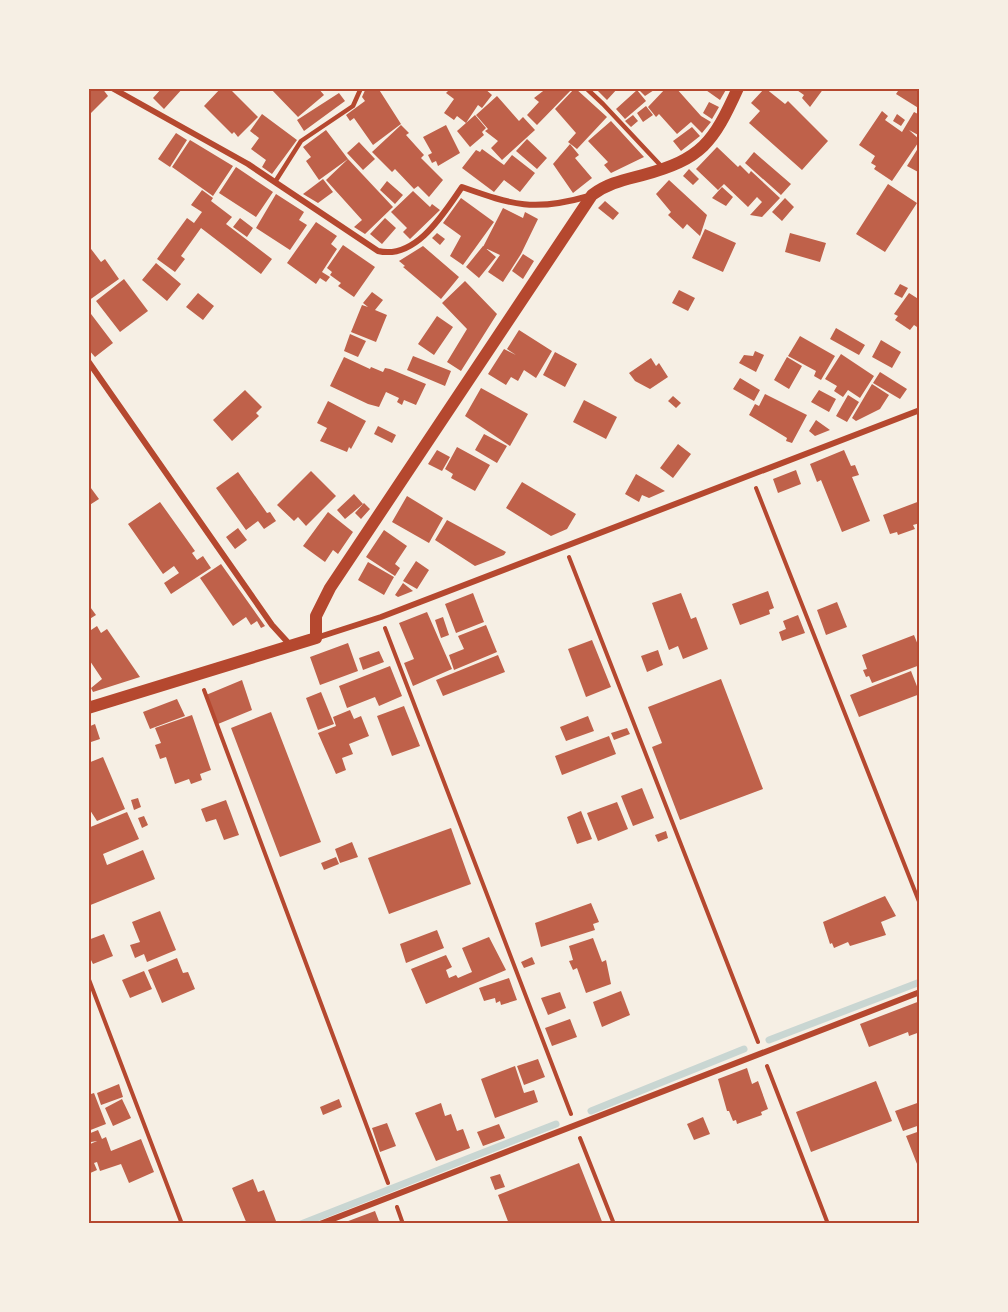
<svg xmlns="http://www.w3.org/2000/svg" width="1008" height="1312" font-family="'PT Sans Narrow',sans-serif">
<rect width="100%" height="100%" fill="#f6efe4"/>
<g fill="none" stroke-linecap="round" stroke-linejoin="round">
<!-- stream -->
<path stroke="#c9d6d2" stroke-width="7" d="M769,1040L920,982
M591,1111L744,1049
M301,1224L556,1124"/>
</g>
<!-- building -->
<path fill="#bf614a" d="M88,88H102L108,96L88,116Z
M162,88H183L164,109L153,98Z
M221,88H229L258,117L238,137L234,132L232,134L204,106Z
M270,88H318L324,95L298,117Z
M366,88H378L401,124L373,145L354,118L350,121L346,115L365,101L362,97Z
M445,88H484L492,95L482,108L478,105L466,123L457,116L454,120L444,113L454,99L446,93L448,91Z
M547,88H573L537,125L527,115L539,102L534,98Z
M575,88L607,117L577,149L568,142L576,133L555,109Z
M595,88H618L607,100Z
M637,88H657L645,96Z
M666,88H676L701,116L711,122L702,133L691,122L677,134L659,114L656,117L648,107Z
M703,88H727L720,100Z
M765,88L785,104L788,101L828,141L802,170L749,123L760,111L751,103Z
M794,88H824L810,107L802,98L804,95Z
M900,88H920V109L896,94Z
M637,90L646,101L625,119L616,109Z
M339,93L345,101L304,131L297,120Z
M497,96L519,121L523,117L535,130L502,160L491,148L498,141L485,131L488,129L476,115Z
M709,102L719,107L712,119L703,113Z
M646,106L653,115L643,122L637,113Z
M882,111L888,116L885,120L902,132L914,112L920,115V136L909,130L920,140L892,181L874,169L876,166L871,163L875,156L859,145Z
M262,114L297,140L272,174L262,167L266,160L251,149L259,138L250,131Z
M897,114L905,120L901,126L893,121Z
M475,115L486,128L482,132L484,135L470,147L457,131Z
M633,115L638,121L631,127L625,121Z
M611,121L644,157L611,173L604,165L608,162L588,141Z
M401,125L409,133L406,135L424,155L421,158L443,180L429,197L418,186L414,189L395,169L392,172L372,152Z
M446,125L460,153L438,166L436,161L432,163L428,155L432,153L423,137Z
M692,127L700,136L681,151L673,141Z
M326,130L348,159L319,180L306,161L311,157L303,147Z
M176,133L187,140L170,167L158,159Z
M527,139L547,158L537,169L516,151Z
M190,140L233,166L213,196L172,167Z
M359,142L375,159L363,170L347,153Z
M570,144L579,155L575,158L592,178L573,193L553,164Z
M920,145V173L907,166Z
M717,147L738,167L740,165L749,174L751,171L780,198L762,217L750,215L762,202L757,197L748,207L724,184L718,190L696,169Z
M482,149L504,165L512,155L535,173L520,192L504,180L494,192L462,168L476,150L480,152Z
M754,152L791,184L781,195L745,163Z
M348,159L393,207L365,234L354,227L362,220L326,180Z
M236,167L273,192L256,217L219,193Z
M689,169L699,179L693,185L683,176Z
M323,179L333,192L318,203L303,194Z
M669,180L707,215L700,236L687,224L683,229L668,215L671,212L656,194Z
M387,181L403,195L395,204L380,190Z
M888,184L917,203L885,252L856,234Z
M722,187L733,197L726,206L712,198Z
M202,190L213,198L211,201L232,217L226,224L272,259L261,274L201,228L181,256L185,259L175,272L157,259L187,218L194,223L202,212L191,205Z
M413,191L430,207L432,204L440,210L410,239L403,232L407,228L391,212Z
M276,194L304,212L299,220L307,225L290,250L256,228Z
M461,198L494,222L463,265L450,256L461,236L443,223Z
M785,198L794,207L782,221L772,212Z
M605,201L619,213L613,220L598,208Z
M503,208L523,218L525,212L538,219L521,254L503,282L488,272L500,255L483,247Z
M240,218L253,228L247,237L233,227Z
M385,218L396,228L382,244L370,234Z
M316,222L337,236L331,244L337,249L322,272L330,277L326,282L320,278L316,284L287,263Z
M705,229L736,243L723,272L692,258Z
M437,233L445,239L440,245L432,238Z
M790,233L826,243L820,262L785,252Z
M88,245L101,262L105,259L119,279L88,301Z
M343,245L375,267L354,297L338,286L341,283L330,275L332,272L327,268Z
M423,246L459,277L441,299L403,267L405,266L399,261Z
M483,246L496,257L479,278L466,267Z
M523,254L534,261L523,279L512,271Z
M156,263L181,284L167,301L142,280Z
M124,279L148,311L120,332L96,301Z
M465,281L497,314L461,371L447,362L467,329L442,303Z
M900,284L908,288L902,298L894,294Z
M679,290L695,298L688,311L672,303Z
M372,292L383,300L375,310L387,315L376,342L351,332L362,305L368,307L363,303Z
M198,293L214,306L203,320L186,307Z
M909,293L920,300V329L914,325L910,330L895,320L898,316L894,314Z
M88,310L113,343L95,357L88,349Z
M437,316L453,327L434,355L418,344Z
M836,328L865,345L859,355L830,339Z
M519,330L552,351L536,378L524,370L518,381L511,377L506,385L488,374L504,349L516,355L507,349Z
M350,334L366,341L358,357L344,351Z
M800,336L835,356L821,380L814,376L816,371L788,356Z
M881,340L901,352L892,368L872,357Z
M755,351L764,355L756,372L739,363L744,355L753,356Z
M555,352L577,364L565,387L543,375Z
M841,354L874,376L860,398L848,390L843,397L834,391L837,386L825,379Z
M413,356L451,371L445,386L407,370Z
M344,357L370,369L371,367L383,372L385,368L390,369L426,384L416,405L404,400L402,405L397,402L399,398L386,392L379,407L368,404L330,386Z
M787,357L802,366L789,389L774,380Z
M651,358L656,366L659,363L668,377L650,389L635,381L629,373Z
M880,372L907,389L900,399L873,383Z
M740,378L760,390L754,401L733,389Z
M872,384L889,395L880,409L856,421L852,418Z
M481,388L528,414L510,446L465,416Z
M245,390L262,407L256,413L259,416L232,441L213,420Z
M819,390L836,399L829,412L811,402Z
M765,394L807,415L792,443L786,441L787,438L749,415L755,404L759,406Z
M848,395L859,402L847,422L836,416Z
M673,396L681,403L676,408L668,401Z
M584,400L617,417L606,439L573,422Z
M328,401L366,421L351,449L349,447L347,452L320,441L327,428L317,423Z
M816,420L830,430L815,436L809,431Z
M378,426L396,435L392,443L374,434Z
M484,434L507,446L497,463L475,450Z
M678,444L691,454L673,478L660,468Z
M457,447L490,465L475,491L451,478L453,474L445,469Z
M437,450L450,457L442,471L428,464Z
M844,450L851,466L855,465L859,475L852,477L870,521L842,532L821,480L817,482L810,464Z
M796,470L801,484L778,493L773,479Z
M311,471L336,496L306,526L298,517L294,521L277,505Z
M238,472L267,513L270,512L276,521L264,529L258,521L246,530L216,488Z
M636,474L665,491L649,498L642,495L639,502L625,494Z
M522,482L576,514L567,529L551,536L506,508Z
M88,484L99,499L88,506Z
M354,494L363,504L345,519L337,510Z
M407,496L443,518L429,543L392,522Z
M920,501V523L913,525L915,529L898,535L897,532L890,534L883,515Z
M160,502L195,551L192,553L197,560L203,556L211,568L171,594L164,583L179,573L174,566L163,574L128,524Z
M364,503L370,509L361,519L355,513Z
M328,512L353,532L338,554L333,550L325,562L303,546Z
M447,520L506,552L504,555L475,566L435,540Z
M238,528L247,540L235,549L226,537Z
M384,530L407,546L395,564L400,568L395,576L366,557Z
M416,561L429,570L417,589L403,581Z
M368,562L394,577L384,595L358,580Z
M221,564L265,626L261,628L257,621L251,625L246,617L233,626L200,578Z
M403,583L413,591L398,597L395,595Z
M768,591L774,608L769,610L770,614L740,625L732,604Z
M473,593L484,622L456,633L445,604Z
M681,593L691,619L696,617L708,649L683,659L678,646L669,650L652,603Z
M837,602L847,627L826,635L817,610Z
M88,604L96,615L88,620Z
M427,612L452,669L413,686L404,663L414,659L399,623Z
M798,615L805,633L782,641L779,632L786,629L783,621Z
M443,617L449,635L441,638L435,620Z
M486,625L497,652L454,670L449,655L464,649L458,636Z
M97,626L101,633L107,629L140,677L93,692L91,688L102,679L88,658V632Z
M914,635L920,650V665L872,683L869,676L866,677L863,670L867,669L862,655Z
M592,640L611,687L586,697L568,649Z
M348,643L358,671L320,685L310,657Z
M658,650L663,665L647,672L641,656Z
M379,651L384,662L363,670L359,658Z
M498,655L505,672L443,696L436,680Z
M390,666L402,696L379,706L375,697L347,708L339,686Z
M911,671L920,694L859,717L850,695Z
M721,679L763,789L680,820L652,747L662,743L648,707Z
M242,680L252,710L218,724L206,695Z
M321,692L334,724L318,730L306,698Z
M177,699L185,716L150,729L143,712Z
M404,706L420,746L392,756L377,716Z
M350,710L354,719L361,716L369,736L349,744L353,754L342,758L346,770L336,774L318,733L336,726L333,717Z
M271,712L321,842L280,857L231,728Z
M192,715L211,770L200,774L202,780L191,784L189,779L175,784L166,757L160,759L155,745L161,743L155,728Z
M588,716L594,731L566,741L560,727Z
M95,724L100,739L88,743V727Z
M627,728L630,734L614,740L611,733Z
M609,736L616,754L562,775L555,756Z
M103,757L125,809L97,821L88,807V763Z
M642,788L654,818L633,826L621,796Z
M138,798L141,807L134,810L131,800Z
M226,800L239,835L224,840L216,819L206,822L201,809Z
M617,802L628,829L598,841L587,813Z
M581,811L592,839L577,844L567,817Z
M127,812L139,839L103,854L107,865L143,850L155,879L88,906V828Z
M144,816L148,825L142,828L138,818Z
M451,828L471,884L389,914L368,858Z
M666,831L668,838L658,842L655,835Z
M352,842L358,857L340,863L335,849Z
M336,857L339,864L324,870L321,863Z
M885,896L896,916L881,922L886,935L850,946L848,942L834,948L832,943L830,944L823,922Z
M591,903L599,922L593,924L595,930L541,947L535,923Z
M160,911L176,950L147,962L144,954L135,958L130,945L140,942L132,922Z
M437,930L444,948L406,963L400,944Z
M104,934L113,956L93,964L88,954V940Z
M489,937L506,970L426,1004L411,969L446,955L452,967L446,970L449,978L456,975L458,978L472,972L462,948Z
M593,938L602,962L606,960L611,984L586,993L577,968L573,970L569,961L573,960L569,946Z
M532,957L535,964L524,968L521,962Z
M177,958L183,973L188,972L195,989L162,1003L148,970Z
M144,971L152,989L130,998L122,980Z
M509,978L517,1000L501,1005L500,1001L496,1003L495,998L484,1001L479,988Z
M621,991L630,1015L602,1027L593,1002Z
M560,992L566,1008L548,1015L541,998Z
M920,1001V1032L909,1036L908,1032L869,1047L860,1024Z
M570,1019L577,1037L552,1046L545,1028Z
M538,1059L545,1077L524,1085L517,1066Z
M515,1066L524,1093L534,1090L538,1102L495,1118L481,1079Z
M747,1068L752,1084L758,1081L768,1109L761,1112L762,1115L737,1124L736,1120L733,1121L729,1111H727L718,1079Z
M876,1081L892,1121L811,1152L796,1112Z
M119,1084L123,1097L101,1105L97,1093Z
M94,1093L106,1124L88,1131V1095Z
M122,1099L131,1118L113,1126L105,1108Z
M339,1099L342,1107L323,1115L320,1107Z
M920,1102V1125L903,1131L895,1111Z
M441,1103L445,1116L451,1114L457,1131L463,1129L470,1148L436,1161L415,1113Z
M703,1117L710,1134L694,1140L687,1124Z
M387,1123L396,1146L380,1152L372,1128Z
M499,1124L505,1138L483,1146L477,1132Z
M98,1130L102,1139L106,1137L111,1151L141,1139L154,1172L129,1183L121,1164L100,1171L97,1162L94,1163L97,1170L88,1174V1145L97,1141L91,1142L88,1134Z
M920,1131V1169H919L906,1136Z
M579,1163L603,1224H509L498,1195Z
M500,1174L505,1187L495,1190L490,1177Z
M253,1179L258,1192L264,1190L276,1221L269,1224H247L232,1188Z
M375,1211L380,1224H343V1223Z"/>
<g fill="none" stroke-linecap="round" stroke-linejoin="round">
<!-- path -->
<path stroke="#b5482f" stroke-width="4" d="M756,488L920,904
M569,557L758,1042
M385,628L571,1114
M204,690L388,1183
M88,977L182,1224
M767,1066L828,1224
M580,1138L614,1224
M397,1207L403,1224"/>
<!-- service -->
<path stroke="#b5482f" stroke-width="4.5" d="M586,88L603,104L663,168
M275,182L301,141L353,106L361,88"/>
<!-- minor -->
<path stroke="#b5482f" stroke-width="6" d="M112,88L248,164L378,251C416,260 444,213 462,187C513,205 534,212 589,196
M88,361L272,625L292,647
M316,638L381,617L920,410
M320,1224L920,992"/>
<!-- secondary -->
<path stroke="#b5482f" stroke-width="12" d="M88,708L316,638V616L330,588L592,195C608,183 624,180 643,175C702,159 713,143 738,88"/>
</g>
<!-- border -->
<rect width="1008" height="1312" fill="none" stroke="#f6efe4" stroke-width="180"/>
<rect x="90" y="90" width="828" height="1132" fill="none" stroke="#b5482f" stroke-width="2"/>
</svg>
